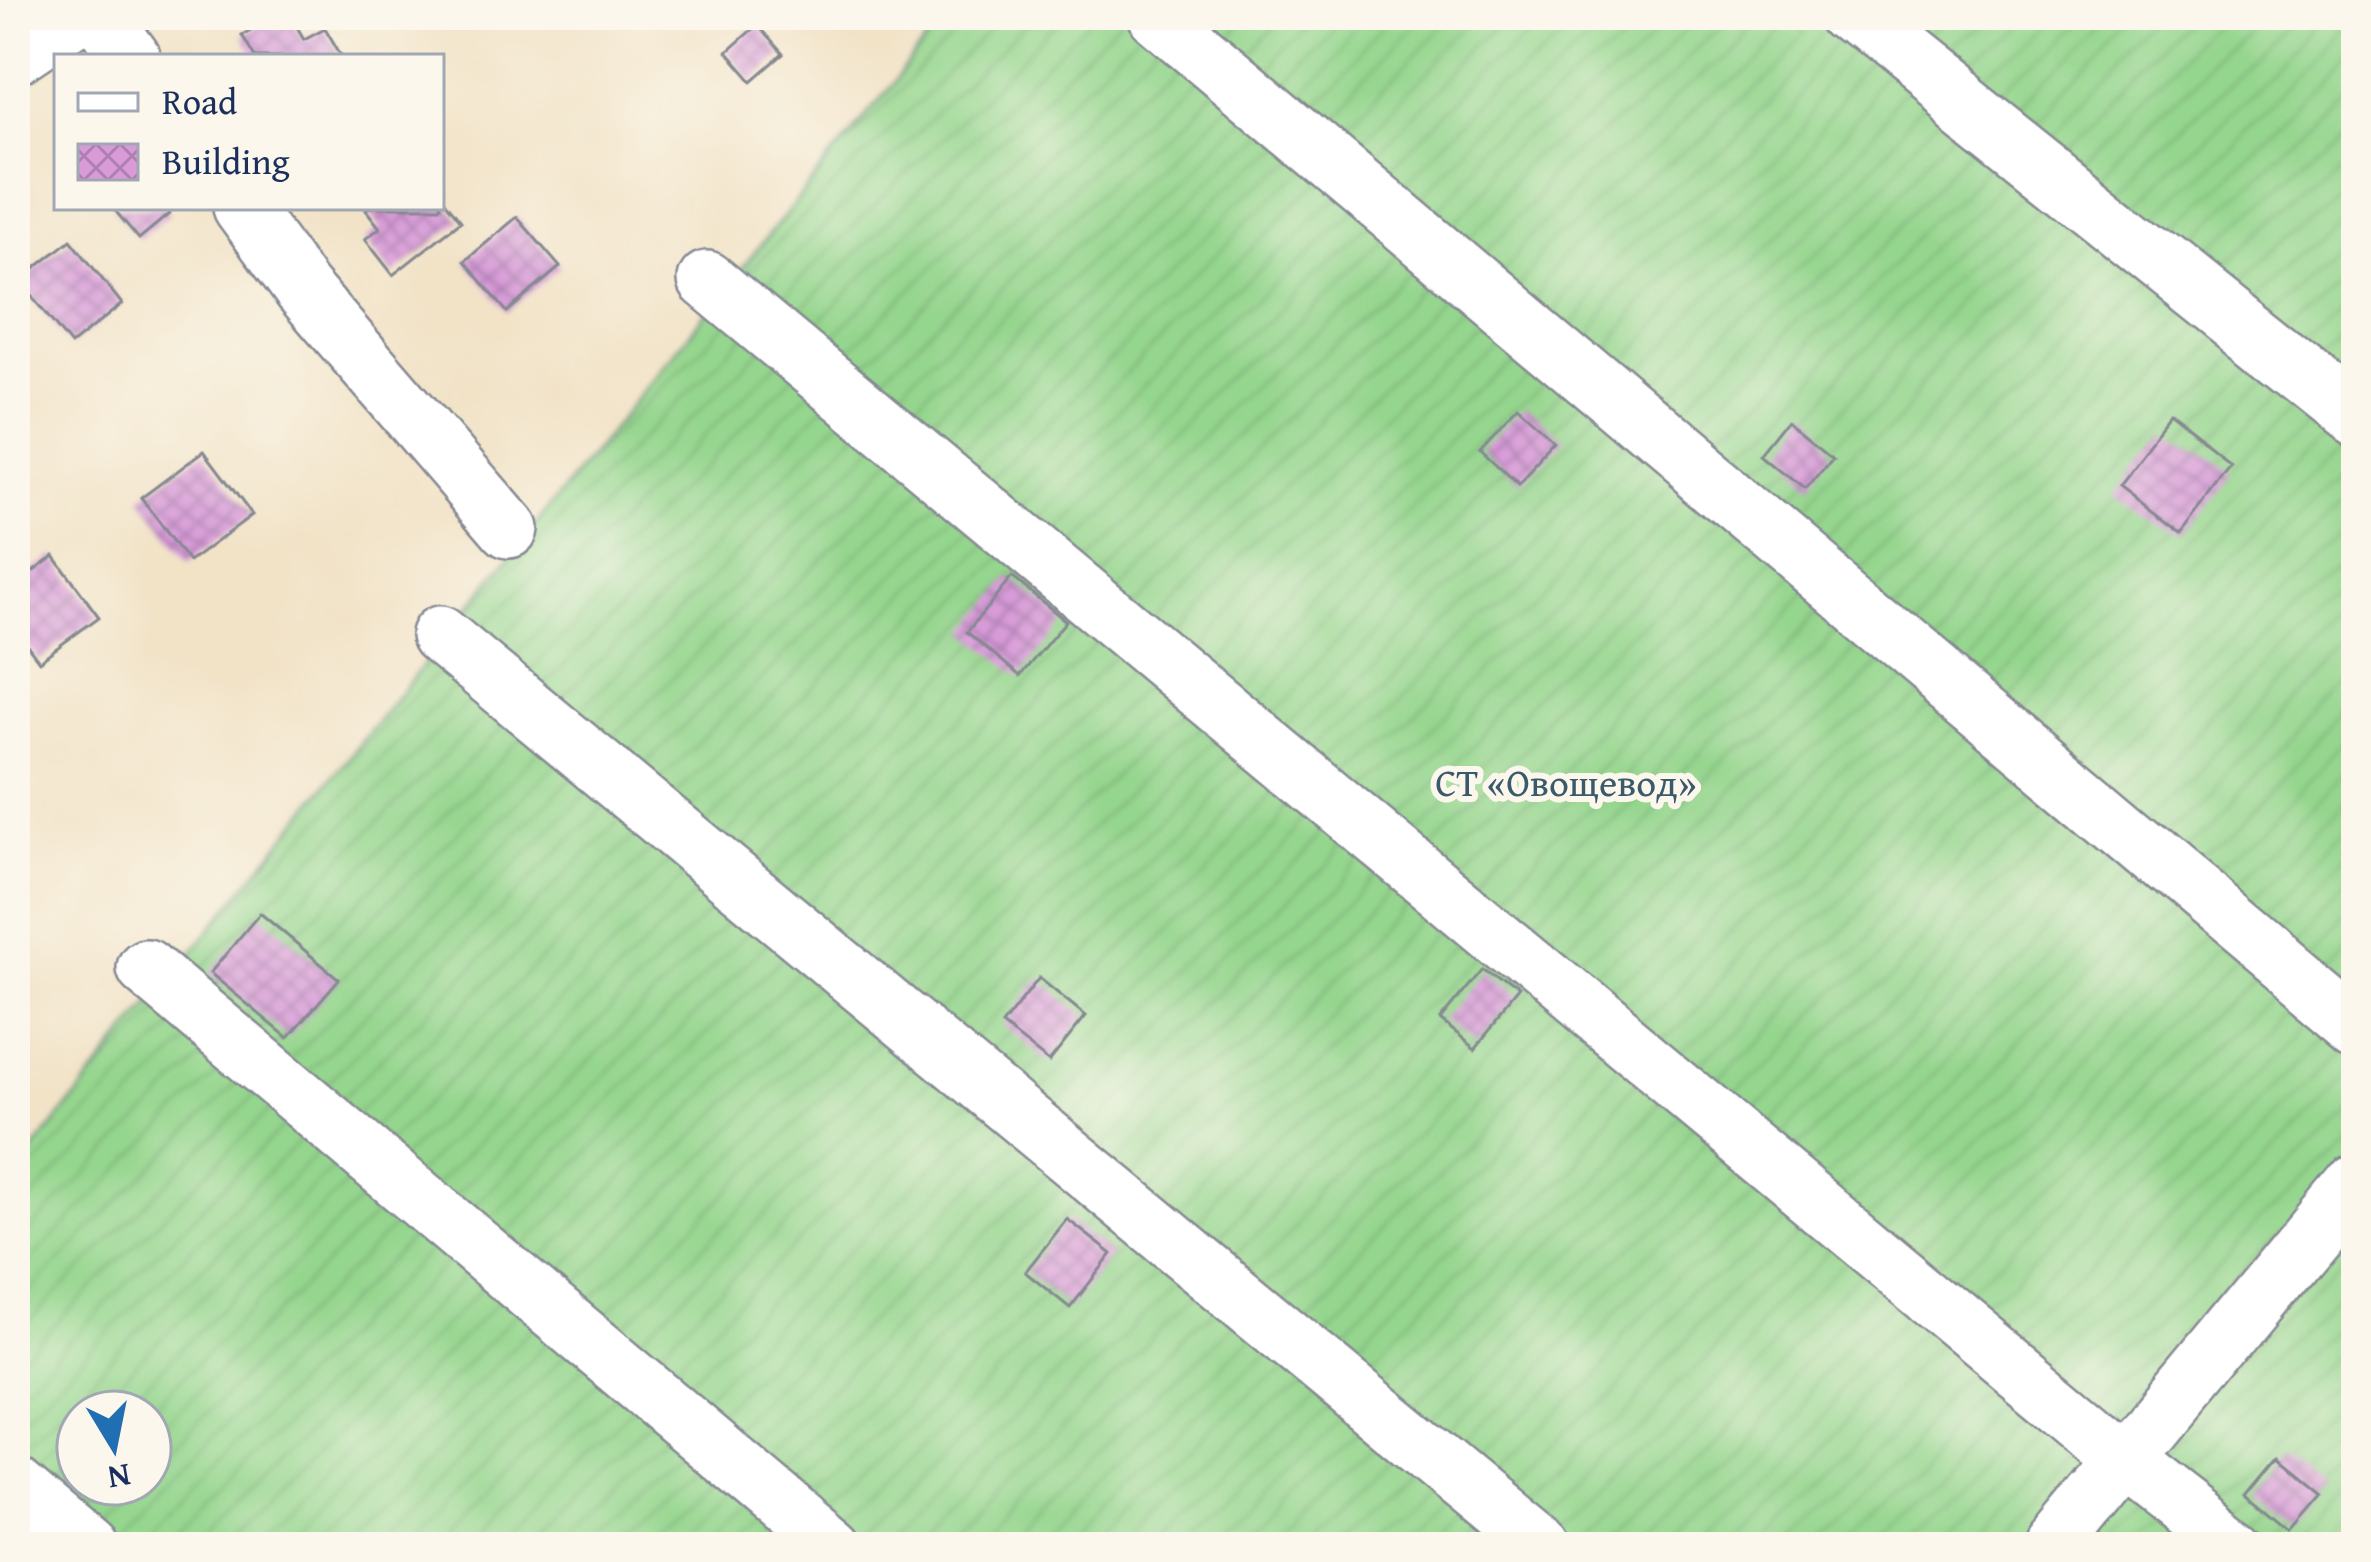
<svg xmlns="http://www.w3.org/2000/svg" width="2371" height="1562" font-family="'Gentium Book Plus',serif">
<defs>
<pattern id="garden-furrows" width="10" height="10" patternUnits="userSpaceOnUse" patternTransform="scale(3)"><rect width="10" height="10" fill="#95d68e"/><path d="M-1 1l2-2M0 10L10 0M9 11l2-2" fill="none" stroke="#80b87d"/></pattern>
<pattern id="building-cross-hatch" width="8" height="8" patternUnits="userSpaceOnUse" patternTransform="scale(3)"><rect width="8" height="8" fill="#d89bd8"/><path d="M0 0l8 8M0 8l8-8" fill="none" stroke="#ae7fb2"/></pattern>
</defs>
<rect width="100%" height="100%" fill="#fbf7ec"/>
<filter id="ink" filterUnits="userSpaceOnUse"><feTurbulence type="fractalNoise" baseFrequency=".00833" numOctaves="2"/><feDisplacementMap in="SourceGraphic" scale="24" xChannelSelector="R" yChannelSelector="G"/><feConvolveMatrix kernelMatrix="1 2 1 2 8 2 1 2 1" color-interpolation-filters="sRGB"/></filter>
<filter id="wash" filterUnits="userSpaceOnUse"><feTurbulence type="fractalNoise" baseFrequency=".004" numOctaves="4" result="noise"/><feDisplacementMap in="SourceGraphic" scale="48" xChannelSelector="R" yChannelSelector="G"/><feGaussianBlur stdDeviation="2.7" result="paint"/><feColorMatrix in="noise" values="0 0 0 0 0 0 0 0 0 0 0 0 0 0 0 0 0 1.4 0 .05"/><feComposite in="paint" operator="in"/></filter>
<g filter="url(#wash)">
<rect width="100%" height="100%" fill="#f2e3c7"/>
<!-- garden -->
<path fill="url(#garden-furrows)" stroke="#588276" stroke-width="3" fill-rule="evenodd" d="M949,15H2356V1547H15V1173L760,246ZM78,1412H150V1484H78Z"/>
<g id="blocks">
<!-- building -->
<path fill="url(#building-cross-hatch)" d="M277,15H290L304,39L325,28L342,57H255L242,35Z
M757,25L783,54L752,81L727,52Z
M441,196L461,221L393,275L365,239L380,228L366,210L369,207H441Z
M112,207H163L169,214L139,239Z
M517,217L560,267L507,312L465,261Z
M71,240L122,304L71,345L19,281Z
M1518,411L1556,445L1517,487L1480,452Z
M1792,420L1834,454L1805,489L1764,455Z
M2169,421L2231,469L2181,534L2119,486Z
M204,451L252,515L189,562L141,498Z
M54,556L99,617L39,661L15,629V585Z
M1012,577L1066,621L1020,676L967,632Z
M260,913L339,979L288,1038L210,973Z
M1482,969L1517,997L1475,1048L1440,1020Z
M1039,978L1086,1016L1049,1062L1002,1025Z
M1067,1219L1112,1254L1070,1308L1025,1272Z
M2280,1457L2324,1493L2293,1529L2250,1493Z"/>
</g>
</g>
<g filter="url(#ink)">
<use href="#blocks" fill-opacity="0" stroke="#868992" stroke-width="3"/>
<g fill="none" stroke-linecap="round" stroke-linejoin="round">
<defs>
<path id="minor" d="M100,15L131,57
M1157,15L2356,1026
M1853,15L2356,418
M15,56L76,15
M242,207L302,289L509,529
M707,280L2127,1461L2238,1547
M440,635L1541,1547
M146,968L833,1547
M15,1486L87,1547
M2054,1547L2356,1182"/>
</defs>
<!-- minor casing -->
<use href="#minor" stroke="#868992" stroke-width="62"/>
<!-- minor -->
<use href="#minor" stroke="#fff" stroke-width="57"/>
</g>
</g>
<g text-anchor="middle" stroke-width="12" stroke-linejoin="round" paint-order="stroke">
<!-- park labels -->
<g font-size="39" fill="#3a596a" stroke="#fbf7ec">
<text x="1566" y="796">СТ «Овощевод»</text>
</g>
</g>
<!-- margin -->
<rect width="2371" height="1562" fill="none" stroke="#fbf7ec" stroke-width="60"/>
<!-- legend -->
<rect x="54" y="54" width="390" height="156" fill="#fbf7ec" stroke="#a1a7b3" stroke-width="3"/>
<rect x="78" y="93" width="60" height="18" fill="#ffffff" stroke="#a1a7b3" stroke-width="3"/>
<text x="162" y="114" font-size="36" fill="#1b2f5e">Road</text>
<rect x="78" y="144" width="60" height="36" fill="url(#building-cross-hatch)" stroke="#a1a7b3" stroke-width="3"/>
<text x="162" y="174" font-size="36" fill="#1b2f5e">Building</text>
<!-- north arrow -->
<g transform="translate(114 1448) rotate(170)"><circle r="57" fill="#fbf7ec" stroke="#a1a7b3" stroke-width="3"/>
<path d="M0-9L21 45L0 30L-21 45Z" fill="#1f6fb2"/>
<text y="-18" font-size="33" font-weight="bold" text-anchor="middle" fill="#1b2f5e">N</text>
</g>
</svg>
